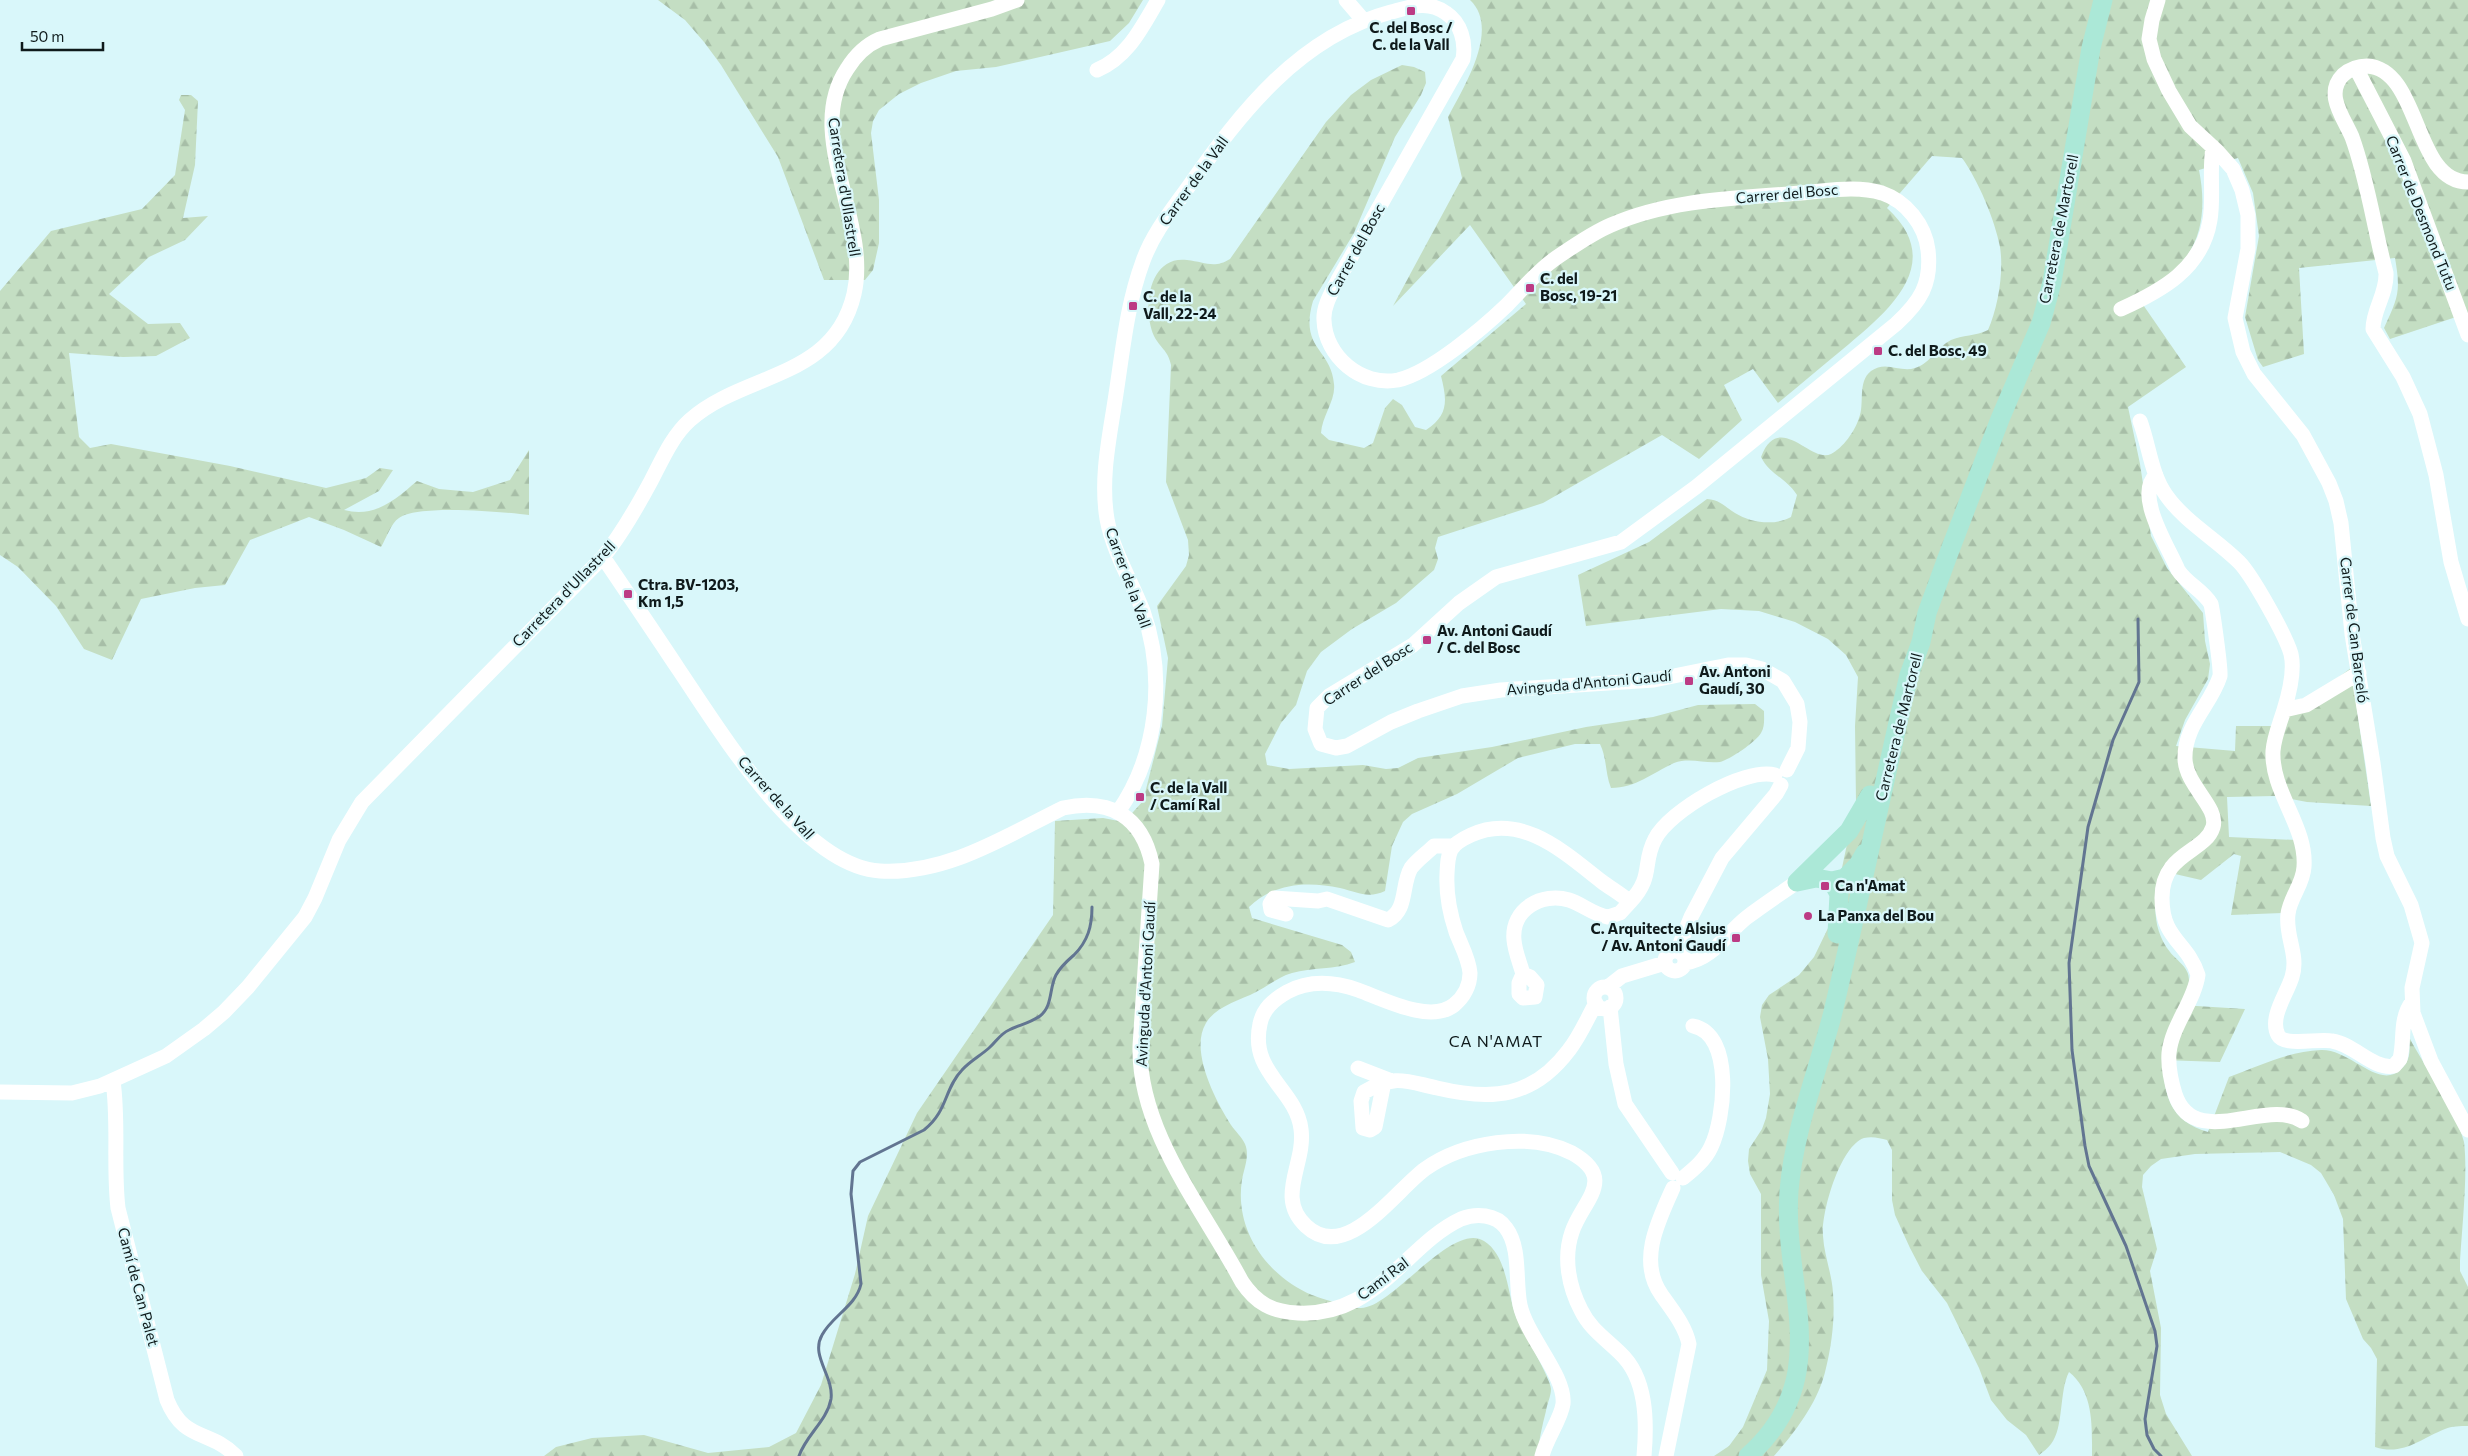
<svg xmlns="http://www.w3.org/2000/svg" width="2468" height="1456" font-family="Commissioner,sans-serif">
<defs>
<pattern id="forest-firs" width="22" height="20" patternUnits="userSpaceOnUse" patternTransform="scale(1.25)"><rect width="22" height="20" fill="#c4dec3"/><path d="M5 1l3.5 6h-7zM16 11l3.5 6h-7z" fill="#a7bea7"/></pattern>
</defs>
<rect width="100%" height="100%" fill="#d9f7fa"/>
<!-- forest -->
<path fill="url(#forest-firs)" d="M658,0H1143L1129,23L1110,41L996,67L956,71L921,83L899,94L879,110L873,121L871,133L879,200V243L873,270L865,280H824L778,157L721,65L704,42L685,20Z
M1470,0H2468V313L2390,339L2384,328C2398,298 2401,292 2395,258L2299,268L2304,354L2263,367L2258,360L2245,317L2259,236L2253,193L2238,158L2199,170C2206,205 2204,243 2175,270C2164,280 2150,287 2137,296L2186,367L2128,407L2140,464L2151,536L2167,568L2203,613L2205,641L2210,664L2208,679L2185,720L2176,746L2235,751L2236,726H2272L2351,668L2371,806L2307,802L2275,796L2227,797L2229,837L2296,840L2298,873L2282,913L2231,915L2241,856L2234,854L2201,880L2162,871C2153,898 2151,928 2170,952C2177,961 2189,967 2189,980C2189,989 2184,997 2180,1005L2245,1009L2220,1062L2163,1060C2164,1096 2170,1121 2208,1132L2229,1077C2259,1066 2289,1051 2321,1050C2351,1049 2379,1091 2401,1069C2411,1060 2410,1050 2409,1037C2425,1068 2456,1109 2464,1142C2468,1174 2462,1227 2460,1261V1271L2468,1287V1426C2460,1426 2452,1426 2445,1429C2420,1439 2403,1456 2375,1447L2377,1359L2371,1348L2363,1339L2346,1299L2343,1219L2334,1195L2321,1173L2311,1165L2280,1152L2195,1154L2161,1159L2151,1166L2143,1175L2142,1187L2157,1249L2150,1271L2161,1328L2160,1395L2166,1414L2192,1456H2092C2092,1426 2094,1392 2069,1372C2059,1391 2064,1428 2051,1444C2048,1448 2043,1452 2039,1455L2026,1435L2007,1420L1991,1400L1979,1368L1947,1303L1922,1271L1910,1248L1895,1215L1892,1200V1150L1887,1140C1880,1138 1872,1136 1864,1138C1840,1146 1821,1213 1823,1236C1824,1255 1832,1274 1833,1293C1835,1317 1832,1344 1826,1368C1819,1401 1796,1431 1774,1456H1714L1729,1446L1743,1427L1767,1370L1769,1321L1761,1275V1194L1750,1174L1748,1161L1749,1149L1762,1129L1766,1118L1770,1094L1768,1059L1760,1017L1762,1005L1769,995L1799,975L1814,957L1830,924L1856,802L1855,726L1858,677L1846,655L1828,639L1795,622L1759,611L1721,609L1586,626L1578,575L1649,542L1707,499C1720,500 1724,506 1735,513C1751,523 1775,526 1791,517L1797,495C1785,477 1770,475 1761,457C1779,410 1811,464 1831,454C1843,448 1855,431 1859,418C1865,404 1857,382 1871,371C1886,360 1900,373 1915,368C1931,363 1937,347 1951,340C1962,335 1976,336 1988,330C1998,307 2004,272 2000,247C1995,220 1978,180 1962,158L1932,156L1887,208C1948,264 1887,312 1843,349C1821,367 1800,385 1778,403L1753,369L1724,385L1742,420L1699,459L1662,435L1543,503L1438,537L1435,548L1438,559L1434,570L1396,603L1352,629L1321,652L1307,671L1296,705L1281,723L1265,754L1267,765L1289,769L1363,765L1386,769L1398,768L1418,758L1492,747L1586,727L1653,717L1698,705L1755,704L1764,711C1764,718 1765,727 1761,733C1756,742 1729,760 1720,762C1705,764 1690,757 1674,763C1652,773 1636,788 1611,788C1605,773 1607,758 1600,744H1575L1518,758L1457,794L1412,814L1403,822L1392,846L1385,891C1368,899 1357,892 1340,888C1307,881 1274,883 1249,907L1252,918L1342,945L1351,952L1355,962C1335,970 1312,967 1292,973C1278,977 1268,986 1256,992C1239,1001 1216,1006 1206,1023C1189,1051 1216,1101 1231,1125C1235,1131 1242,1137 1245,1144C1250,1156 1244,1168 1242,1180C1234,1230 1267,1276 1312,1295C1323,1299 1350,1308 1361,1308C1392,1308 1452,1221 1484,1241C1508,1256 1507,1295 1517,1319C1523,1332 1551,1379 1551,1389C1551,1396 1547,1404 1546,1411C1542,1426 1539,1441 1537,1456H544L556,1447L592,1438L644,1435L708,1453L769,1447L796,1433L821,1385L855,1274L868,1216L917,1113L1053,915L1055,821L1103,818L1124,822L1143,801L1162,726L1168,658L1157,606L1186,566L1189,555L1188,540L1166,482L1171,365C1168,350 1160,348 1154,336C1142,310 1148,255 1187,260C1205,262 1214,269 1230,259L1326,122L1351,95L1371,80L1402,65L1414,67L1425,72L1426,83L1421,95L1395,137L1354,233L1313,301C1299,349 1331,348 1334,384C1336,400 1322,416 1321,433L1329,440L1364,448L1373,443L1385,408L1393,399L1402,405L1415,427L1426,430C1449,415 1447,400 1441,376L1526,304L1470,225L1393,306L1462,178L1448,117C1463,88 1501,29 1470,0Z
M181,95H191L198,101L195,165L183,218L208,216L185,240L149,257L109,294L148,324L180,323L190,338L156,356L123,357L69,353L79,437L90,448L111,444L230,466L326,488L366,478L380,468L393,470L379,491L344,510C375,518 395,500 417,481L439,489L473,492L510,480L529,450V515C504,512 417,504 399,518C391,523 386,539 381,547L344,530L309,517L250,540L225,585L195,588L141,599L112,660L84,649L56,606L18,567L0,555V291L51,231L142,209L175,175L185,110L179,100Z"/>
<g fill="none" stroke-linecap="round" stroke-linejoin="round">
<!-- stream -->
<path stroke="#627591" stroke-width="3" d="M2138,619L2139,682L2113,740L2088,827L2069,963L2072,1050L2085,1146L2089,1166L2126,1246L2155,1331L2157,1346L2145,1419L2147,1435L2154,1449L2161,1456
M799,1456C806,1435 827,1421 831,1399C834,1376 810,1356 822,1335C832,1316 856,1306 861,1284L851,1194L853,1171L860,1162L924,1130C948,1111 944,1089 962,1070C970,1061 980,1056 989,1048C996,1042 1000,1034 1009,1030C1019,1025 1030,1023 1040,1016C1053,1006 1049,988 1056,975C1061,966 1067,961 1074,955C1088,941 1092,926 1092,907"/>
<!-- minor -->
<path stroke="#fff" stroke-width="15" d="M1346,0L1364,21
M2158,0L2152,20L2149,39L2154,59L2169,91L2190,126L2217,151L2233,169L2242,190L2248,215V249L2235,318L2243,352L2254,374L2303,435L2329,483L2336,501L2341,523L2352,634L2373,763L2383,838L2387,856L2411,905L2422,943L2412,988L2413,1013L2431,1061L2468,1130
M2356,68L2404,161L2468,335
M1097,70C1128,57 1142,27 1158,0
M2468,182C2413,182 2421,69 2367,66C2358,66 2350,69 2343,75C2324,94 2344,118 2352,137C2368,181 2374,228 2386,273C2387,294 2373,309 2373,329L2403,377L2420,414L2436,475L2451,562L2468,619
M2121,309C2161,291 2202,269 2210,220C2214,196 2209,171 2213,147
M2140,421C2149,445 2151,474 2166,495C2185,522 2216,539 2239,562C2252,575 2286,636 2291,654C2295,671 2289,694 2284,710
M2156,475C2134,495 2169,548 2178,570C2187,584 2203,590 2211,604C2213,613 2221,669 2220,676C2211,705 2184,725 2185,759C2186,786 2219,807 2213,827C2205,853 2162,852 2162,898C2162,940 2187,941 2198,975C2194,1002 2172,1025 2169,1053C2168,1067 2171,1081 2175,1094C2194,1152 2267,1097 2302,1121
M603,557C628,594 654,632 679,670C719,729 802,867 880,871C946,875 1006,836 1063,808C1110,798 1142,816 1152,864L1140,1046C1138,1131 1204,1210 1242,1282C1256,1303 1272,1312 1298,1313C1318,1314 1339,1309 1356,1300C1395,1280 1422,1237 1461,1219C1476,1213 1496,1214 1506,1228C1521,1248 1515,1281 1520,1305C1527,1337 1566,1376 1563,1404C1561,1419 1546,1439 1542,1456
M2359,673L2306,705L2284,710C2280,723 2274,737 2273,751C2271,792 2307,826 2304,867C2303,885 2290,897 2288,914C2285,936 2299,955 2292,977C2287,994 2269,1017 2278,1035C2284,1047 2319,1038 2332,1041C2354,1044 2373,1070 2394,1066L2400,1059C2405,1039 2399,1020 2412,1002
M1118,812C1158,755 1166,676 1143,611C1131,580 1113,552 1107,519C1100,477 1110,435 1116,394C1123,349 1127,304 1143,261C1153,233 1172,210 1189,186C1241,112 1300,36 1391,12C1410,7 1428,0 1446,13C1461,23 1466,42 1463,59L1338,280C1332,292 1323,306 1324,320C1325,356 1361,387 1398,380C1430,373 1483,328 1507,305C1523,289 1537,271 1556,258C1574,246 1592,233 1611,225C1670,199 1738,198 1801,193C1828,191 1855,185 1882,193C1906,201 1925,225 1928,250C1932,284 1920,302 1896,324L1696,487L1621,542L1496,577L1459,603L1413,645L1329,696L1317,708L1315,729L1321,744L1336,748L1347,746L1391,722L1418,711L1462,696L1501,690L1654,680L1728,665H1746L1762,669L1783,681L1797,704L1800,722L1798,748L1787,770
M1286,914L1271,910L1270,904L1274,898L1318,901L1327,899L1388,920C1408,910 1401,885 1411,868C1417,860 1427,853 1434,846H1451
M1665 961a10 10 0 1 1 20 0a10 10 0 1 1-20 0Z
M1677,951L1691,917L1722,858L1776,794L1781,785
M1685,963C1713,959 1726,934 1746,918C1763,905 1780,894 1797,882
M1523,974L1519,983V994L1523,998L1535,997L1537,985L1530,977L1523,974C1520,963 1515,952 1514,940C1511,909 1542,892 1569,900C1582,904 1594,915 1608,917L1620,913L1630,902
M1608,987L1622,976L1665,963
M1594 998a11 11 0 1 1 22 0a11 11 0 1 1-22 0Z
M1610,1007L1616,1064L1625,1104L1672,1173
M1358,1068L1389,1080
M113,1081C119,1123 113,1166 118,1208L167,1400C184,1442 209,1429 236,1456
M1384,1082L1375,1127L1370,1130L1363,1128L1361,1101L1364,1092C1395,1074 1405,1081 1437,1088C1492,1101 1533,1098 1569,1050C1580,1036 1587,1019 1596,1003
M0,1092L72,1093L100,1086L166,1056L204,1029L224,1012L248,987L305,917L315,898L339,840L362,802L603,557C622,534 637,507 651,481C662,460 672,436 690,420C744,372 834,380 854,294C871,221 803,135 847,69C855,56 866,45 880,39L992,9L1017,0
M1683,1178C1694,1169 1705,1160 1711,1147C1725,1118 1734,1034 1693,1026
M1644,1456C1647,1422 1647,1378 1620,1353C1606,1339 1590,1329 1581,1310C1569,1287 1563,1258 1572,1232C1582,1201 1618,1179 1572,1153C1529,1131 1463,1142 1425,1169C1395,1191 1346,1264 1306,1226C1275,1197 1306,1164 1301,1129C1296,1089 1249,1073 1260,1024C1263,1009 1273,1000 1287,992C1309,980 1335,982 1358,990C1383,999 1430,1024 1454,1005C1464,997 1470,985 1470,973C1469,959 1461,945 1456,932C1450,914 1446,894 1447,874C1448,851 1449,845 1471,835C1521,812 1564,852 1601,881C1610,888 1621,894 1630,902C1654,877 1642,863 1655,839C1669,811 1744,767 1775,775
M1666,1456L1689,1344C1685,1325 1672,1310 1661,1294C1638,1261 1658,1221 1673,1188"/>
<!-- major -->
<path stroke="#abe8d7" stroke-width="19" d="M1832,881L1839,894L1837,934
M1797,882L1849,831L1870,795
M1797,882L1816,878L1832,881L1845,878L1858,865L1865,853
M1748,1456C1837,1377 1782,1288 1789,1191C1794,1129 1818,1071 1833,1012C1856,914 1877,816 1899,718L1909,675L1921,642L1927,613L1947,558L2000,419L2041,323L2052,282L2091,48L2103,0"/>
</g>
<!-- markers -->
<g fill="#bc3b84" stroke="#d9f7fa" stroke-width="2">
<rect x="1406" y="6" width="10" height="10" rx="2.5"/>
<rect x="1525" y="283" width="10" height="10" rx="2.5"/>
<rect x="1128" y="301" width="10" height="10" rx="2.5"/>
<rect x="1873" y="346" width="10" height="10" rx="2.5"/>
<rect x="623" y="589" width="10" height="10" rx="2.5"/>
<rect x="1422" y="635" width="10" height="10" rx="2.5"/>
<rect x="1684" y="676" width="10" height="10" rx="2.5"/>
<rect x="1135" y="792" width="10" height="10" rx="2.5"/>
<rect x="1820" y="881" width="10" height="10" rx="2.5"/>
<circle cx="1808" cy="916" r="5"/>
<rect x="1731" y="933" width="10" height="10" rx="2.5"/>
</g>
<g text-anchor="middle" stroke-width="4.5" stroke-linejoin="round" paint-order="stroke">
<!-- poi labels -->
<g font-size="15" font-weight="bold" fill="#0f1a1b" stroke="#d9f7fa" text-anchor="start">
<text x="1411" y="33" text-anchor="middle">C. del Bosc /<tspan x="1411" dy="17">C. de la Vall</tspan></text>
<text x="1540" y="284">C. del<tspan x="1540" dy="17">Bosc, 19-21</tspan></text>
<text x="1143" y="302">C. de la<tspan x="1143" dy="17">Vall, 22-24</tspan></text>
<text x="1888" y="356">C. del Bosc, 49</text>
<text x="638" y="590">Ctra. BV-1203,<tspan x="638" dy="17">Km 1,5</tspan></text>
<text x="1437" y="636">Av. Antoni Gaudí<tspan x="1437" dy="17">/ C. del Bosc</tspan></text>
<text x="1699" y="677">Av. Antoni<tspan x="1699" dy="17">Gaudí, 30</tspan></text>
<text x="1150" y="793">C. de la Vall<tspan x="1150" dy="17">/ Camí Ral</tspan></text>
<text x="1835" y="891">Ca n'Amat</text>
<text x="1818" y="921">La Panxa del Bou</text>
<text x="1726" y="934" text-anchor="end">C. Arquitecte Alsius<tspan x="1726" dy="17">/ Av. Antoni Gaudí</tspan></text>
</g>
<!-- street labels -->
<g font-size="15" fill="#0f1a1b" stroke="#d9f7fa">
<text transform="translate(1194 181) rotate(-54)" y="5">Carrer de la Vall</text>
<text transform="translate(844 187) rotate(81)" y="5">Carretera d'Ullastrell</text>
<text transform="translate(1787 194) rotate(-5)" y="5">Carrer del Bosc</text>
<text transform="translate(2421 213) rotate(68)" y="5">Carrer de Desmond Tutu</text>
<text transform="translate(2059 229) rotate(-79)" y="5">Carretera de Martorell</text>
<text transform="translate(1356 250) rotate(-61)" y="5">Carrer del Bosc</text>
<text transform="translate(1128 578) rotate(70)" y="5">Carrer de la Vall</text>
<text transform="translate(564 594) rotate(-46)" y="5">Carretera d'Ullastrell</text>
<text transform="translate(2354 630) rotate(83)" y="5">Carrer de Can Barceló</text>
<text transform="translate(1368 674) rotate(-33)" y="5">Carrer del Bosc</text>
<text transform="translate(1589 683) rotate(-5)" y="5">Avinguda d'Antoni Gaudí</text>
<text transform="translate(1899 727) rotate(-76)" y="5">Carretera de Martorell</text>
<text transform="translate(776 798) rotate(48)" y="5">Carrer de la Vall</text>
<text transform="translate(1146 984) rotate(-87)" y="5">Avinguda d'Antoni Gaudí</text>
<text transform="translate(1383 1279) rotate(-37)" y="5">Camí Ral</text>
<text transform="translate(138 1287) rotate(75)" y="5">Camí de Can Palet</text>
</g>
<!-- neighbourhood labels -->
<g font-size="16" letter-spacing="1" fill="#0f1a1b" stroke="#d9f7fa">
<text x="1496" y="1047">CA N'AMAT</text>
</g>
</g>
<!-- scale -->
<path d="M22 42v8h81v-8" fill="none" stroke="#0f1a1b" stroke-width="2.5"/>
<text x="30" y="42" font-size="15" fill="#0f1a1b" stroke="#d9f7fa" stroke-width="4" paint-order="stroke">50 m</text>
</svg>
